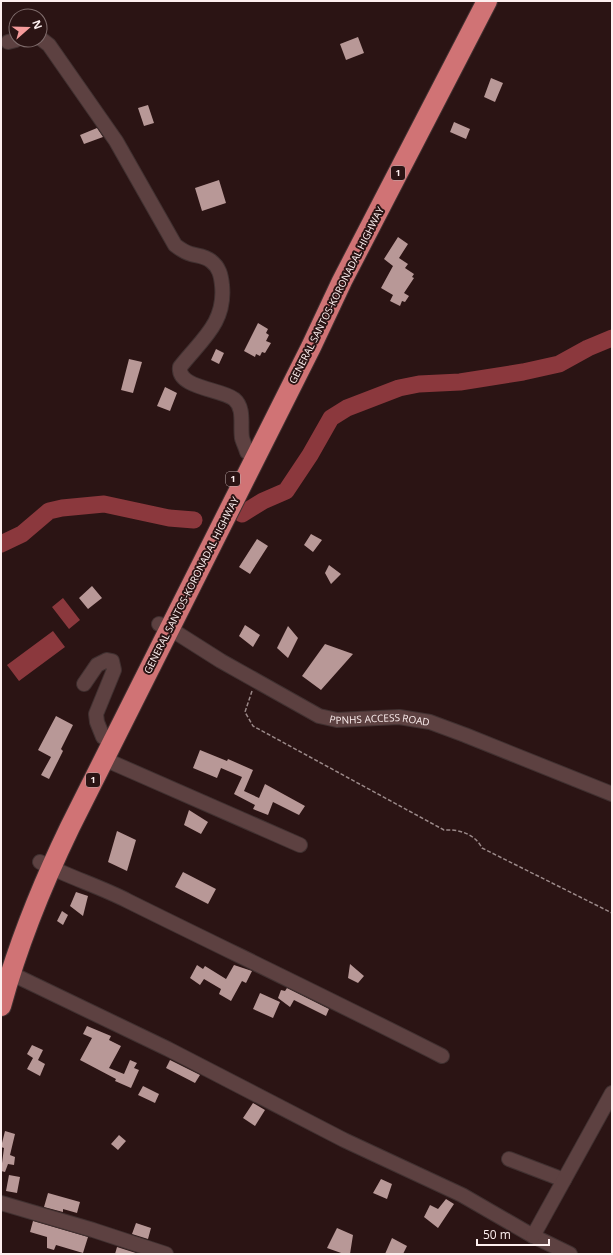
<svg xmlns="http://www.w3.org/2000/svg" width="613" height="1255" font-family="'Open Sans',sans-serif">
<rect width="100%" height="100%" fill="#2b1414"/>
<!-- water -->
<path fill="#8b383d" d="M63,598L80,620L69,629L52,607Z
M53,631L65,647L19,681L7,665Z"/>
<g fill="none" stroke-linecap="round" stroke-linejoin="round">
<!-- river -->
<path stroke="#8b383d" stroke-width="17" d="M242,514L263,501L286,491L310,455L331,418L347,408L399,388L419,384L460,382L523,372L559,364L588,348L612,338
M1,544L22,534L49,511L62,508L104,504L169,518L194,520"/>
</g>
<!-- building -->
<path fill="#b89897" d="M358,37L364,53L346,60L340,44Z
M491,78L503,83L495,102L484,97Z
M148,105L154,123L144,126L138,108Z
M454,122L470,129L466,139L450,132Z
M97,128L103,137L84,144L80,135Z
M219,180L226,203L202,211L195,188Z
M398,237L408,244L399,258L408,264L405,268L414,274L412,277L414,278L404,293L409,296L405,302L402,301L400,306L390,301L393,295L381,288L393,266L384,259Z
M258,323L268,329L266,333L269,335L266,341L271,343L265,353L262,352L260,356L256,354L255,357L244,351Z
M216,349L224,353L219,364L211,360Z
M129,359L142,362L133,393L121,390Z
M165,387L177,393L170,411L157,406Z
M311,534L322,540L313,552L304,545Z
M257,539L268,546L250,574L239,567Z
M329,565L341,574L331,584L325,573Z
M92,586L102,598L88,609L79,598Z
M245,625L260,635L253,647L239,636Z
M288,626L298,638L288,658L277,648Z
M325,644L353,654L321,690L302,676Z
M56,716L73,725L61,749L63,751L49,779L41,775L51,757L38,750Z
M200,750L227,761L228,759L253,770L244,791L259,798L265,784L305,806L299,815L273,802L268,815L253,809L255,805L234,794L242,777L221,768L217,778L193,768Z
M189,810L208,822L201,834L184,825Z
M117,831L136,840L127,871L108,862Z
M183,872L216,889L208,904L175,887Z
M76,892L88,896L83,916L70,906Z
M62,911L68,915L63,925L57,921Z
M350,964L364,976L358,983L348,978Z
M197,965L203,969L205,966L226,979L234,965L252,971L246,983L242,981L231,1001L219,994L221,989L204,979L200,985L190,978Z
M287,988L329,1009L326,1016L294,1000L290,1007L278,998L281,990L285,991Z
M260,993L280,1002L273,1018L253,1009Z
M87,1026L111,1036L109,1040L121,1046L109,1068L124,1074L130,1060L137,1063L134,1068L139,1070L131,1088L115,1081L116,1079L80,1060L92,1038L83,1034Z
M32,1045L43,1050L38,1060L45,1064L40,1076L27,1069L33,1058L27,1054Z
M170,1060L200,1075L195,1083L166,1068Z
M143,1086L159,1094L155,1103L138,1095Z
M253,1103L265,1110L255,1126L243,1118Z
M5,1131L15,1134L10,1155L15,1157L14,1165L8,1164L5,1172L1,1171L4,1148L1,1147Z
M119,1135L126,1141L118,1150L111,1144Z
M9,1175L20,1177L17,1193L6,1191Z
M381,1179L392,1184L387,1199L373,1193Z
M48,1193L80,1202L77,1213L63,1209V1212L44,1207Z
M446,1199L454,1204L438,1228L424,1217L430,1205L438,1209Z
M33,1221L88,1237L83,1253L56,1245L54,1250L47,1248V1237L30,1232Z
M136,1223L151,1228L148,1239L132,1234Z
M337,1228L353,1235L350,1254H344L327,1248Z
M392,1238L407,1246L403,1254H385Z
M117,1247L139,1254H115Z"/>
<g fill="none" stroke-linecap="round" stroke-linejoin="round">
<defs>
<g id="minor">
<path d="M40,38L49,45L116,141L175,245C180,249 184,252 191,254C198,256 205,256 211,261C219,267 221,275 222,285C226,323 201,340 180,367C177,388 221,389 234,399C245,408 240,425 242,438C243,442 246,448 247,452"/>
<path d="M8,42L16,40"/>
<path id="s1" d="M159,624L169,628L221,661L319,716L337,720L399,717L430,722L465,735L612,794"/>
<path d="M84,684L97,665L107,660L112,661L114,670L96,714L97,722L103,737"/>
<path d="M104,759L300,845"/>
<path d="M40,862C68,877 99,886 128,901C233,953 338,1003 442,1056"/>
<path d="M10,973L168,1049L344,1140L462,1195L533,1236L570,1254"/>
<path d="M509,1159L564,1180"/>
<path d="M1,1203L93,1230L166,1254"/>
<path d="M533,1236L612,1093"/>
</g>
<path id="highway" d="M1,1006C18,944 42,885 70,827L311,347L342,281L487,1"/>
</defs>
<!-- minor casing -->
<use href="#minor" stroke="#413131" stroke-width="16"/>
<!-- highway casing -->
<use href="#highway" stroke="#413131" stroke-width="22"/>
<!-- path -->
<path stroke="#9a8888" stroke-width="1.5" stroke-dasharray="4 2" stroke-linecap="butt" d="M252,691L245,712L253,726L444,830C459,829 475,834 482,848L612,913"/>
<!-- minor -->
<use href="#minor" stroke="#5d4141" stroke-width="14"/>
<!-- highway -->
<use href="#highway" stroke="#d07375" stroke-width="20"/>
</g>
<g text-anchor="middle" stroke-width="4" stroke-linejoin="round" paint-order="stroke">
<!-- shield labels -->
<g fill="#2b1414" stroke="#beadad" stroke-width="1">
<rect x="391" y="166" width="14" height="14" rx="3"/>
<rect x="226" y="472" width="14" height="14" rx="3"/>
<rect x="86" y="773" width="14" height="14" rx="3"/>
</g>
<g font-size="9" font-weight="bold" fill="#fdefef">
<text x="398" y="176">1</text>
<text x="233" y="482">1</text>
<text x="93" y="783">1</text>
</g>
<!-- street labels -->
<g font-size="10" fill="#fdefef" stroke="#2b1414">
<text transform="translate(336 295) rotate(-63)" y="4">GENERAL SANTOS-KORONADAL HIGHWAY</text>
<text transform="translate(191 585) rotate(-63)" y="4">GENERAL SANTOS-KORONADAL HIGHWAY</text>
<text dy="4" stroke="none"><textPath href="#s1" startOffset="246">PPNHS ACCESS ROAD</textPath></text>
</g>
</g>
<!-- border -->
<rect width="613" height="1255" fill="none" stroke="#fdefef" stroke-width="4"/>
<!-- north arrow -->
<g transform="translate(28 28) rotate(70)"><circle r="19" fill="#2b1414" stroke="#7f6c6c"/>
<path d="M0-3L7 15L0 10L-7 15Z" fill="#f59b9b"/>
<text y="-6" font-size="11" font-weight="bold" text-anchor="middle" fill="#fdefef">N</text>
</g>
<!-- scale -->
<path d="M477 1239v6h72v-6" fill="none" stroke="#fdefef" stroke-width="2"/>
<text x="483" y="1239" font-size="12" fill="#fdefef" stroke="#2b1414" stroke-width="3" paint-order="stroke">50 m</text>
</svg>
